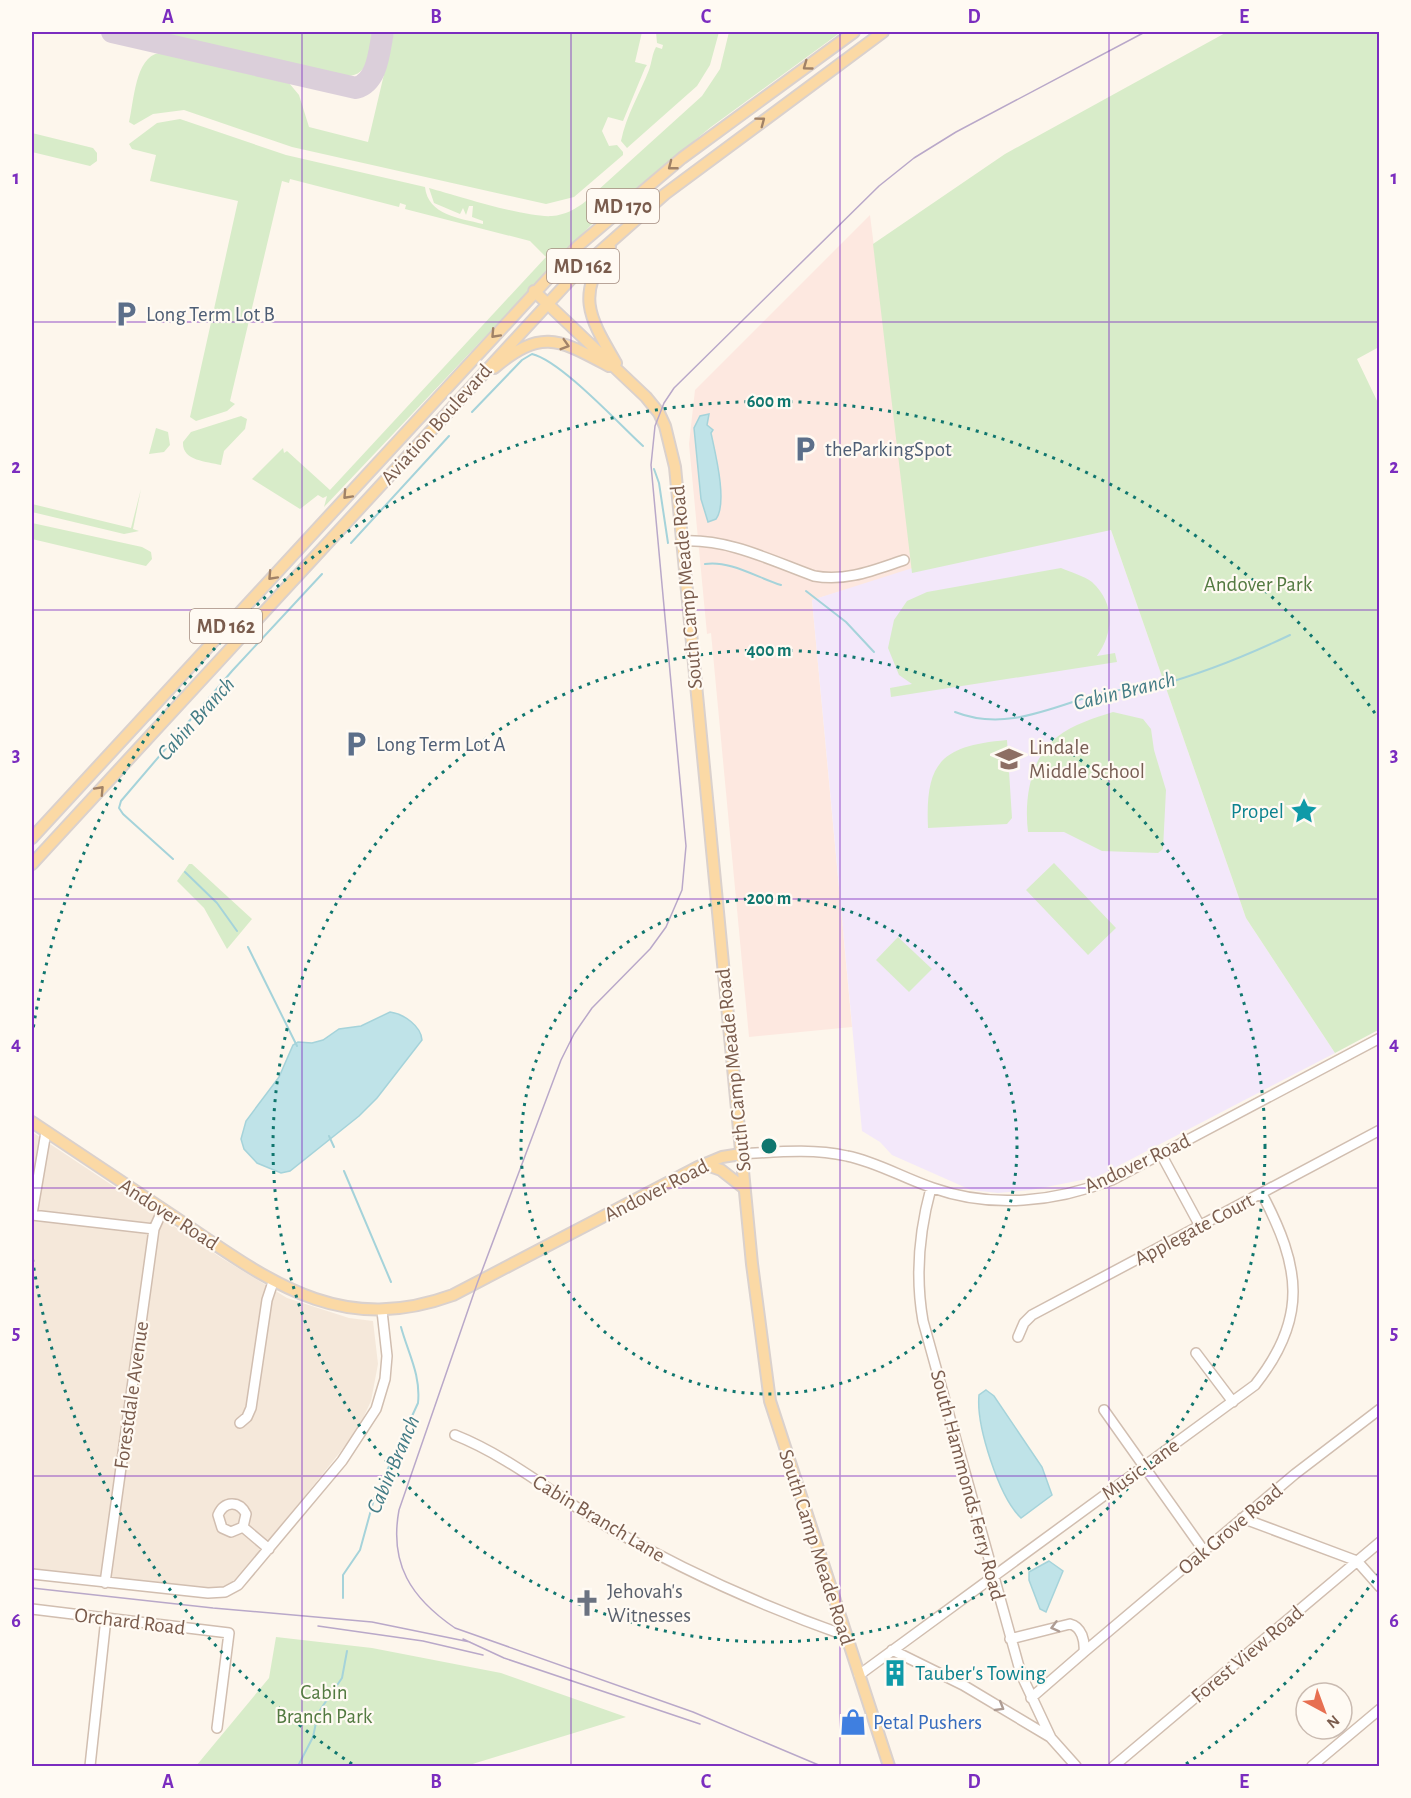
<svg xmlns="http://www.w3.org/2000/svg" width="1411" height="1798" font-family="'Alegreya Sans',sans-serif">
<rect width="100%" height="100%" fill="#fdf6ec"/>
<!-- residential -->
<path fill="#f5e8da" d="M32,1132L220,1257L287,1298L349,1318L373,1321L378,1364L371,1401L357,1431L236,1582L222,1588L198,1589L32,1569Z"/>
<!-- commercial -->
<path fill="#fde8e0" d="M870,215L914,569L812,600L852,1027L749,1037L711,633L707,634L689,444L695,390Z"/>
<!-- education -->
<path fill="#f3e8fa" d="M1103,507L1246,918L1335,1053L1097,1177L1031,1190L998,1193L971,1190L892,1155L880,1142L862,1131L812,600Z"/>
<!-- green -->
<path fill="#d8ecc9" d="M157,32H374C371,49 370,76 347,76Z
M394,32H642L635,62L647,65L645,68L623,121L608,117L602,131L609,146L617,145L623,152V155L574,197L546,204L292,147L184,110L153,114L134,125L129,122C134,102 135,57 159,53L289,83L299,95L309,127L368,142Z
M656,32H719L710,65L697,86L627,148L621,141C626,116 640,93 649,70C652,62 652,54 656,47L662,49L663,45L657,43Z
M729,32H841L711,127L591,225L324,507L327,496L323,498L318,495L300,509L252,479L283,448L284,453L287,451L330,490L546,257L530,241L405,209L406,205L400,203L399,207L290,179L289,183L282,181L230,401L235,404L227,411L196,421L190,417L238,201L150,181L156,155L132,149L129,144L157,123L180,119L286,155L425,187C428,215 459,218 483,224V221L472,217L473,206H469L466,215L463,208L460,214L434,203L429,188C458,196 526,218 552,216C565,215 576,209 586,201L702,96L720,69Z
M1227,32H1379V347L1357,359L1380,407V1029L1335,1053L1246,918L1111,530L912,573L873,244L1005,154Z
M32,133L93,148L97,153V161L90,166L32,152Z
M241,416L247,419L245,429L224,451L221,465C206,461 182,461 183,442L191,432Z
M156,428L168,432L170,445L164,452L149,454Z
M141,489L133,529L139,531L124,534L32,512V504L131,528Z
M32,523L142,547L151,552L152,559L146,566L32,539Z
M1061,568C1070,572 1084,576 1092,582C1115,603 1114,632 1097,656L1115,653L1117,662L891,697L890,688L912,684L899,675L888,648L894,620L907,601L927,592Z
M1113,712L1143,719L1151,729L1154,750L1166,790L1163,849L1158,853L1102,851L1064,832H1028C1024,800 1030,758 1057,737C1073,724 1095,718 1113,712Z
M1007,740L1012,818L1007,824L928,828C925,761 942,746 1007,740Z
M1054,863L1116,928L1088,955L1026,890Z
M189,864H192L252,919L227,949L204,908L177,881Z
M898,937L932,969L909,992L876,960Z
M276,1637L372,1648L501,1673L626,1717L466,1766H196L269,1678Z"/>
<!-- water -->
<path fill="#bfe3e8" stroke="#a5d3da" stroke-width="1.5" d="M709,414L707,425L713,430L711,433C715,452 728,503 716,519L708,522L701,499L694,428L700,416Z
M390,1012C404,1014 421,1026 422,1040L377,1098L359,1116L290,1171L281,1173L257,1163L244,1149L241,1139L246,1121L279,1077L293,1045L298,1042L312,1043L323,1040L339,1029L361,1026Z
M986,1390L994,1396L1042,1467L1052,1495L1021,1518C999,1497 976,1426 979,1395Z
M1049,1561L1063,1571L1046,1612L1040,1609L1029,1580V1572Z"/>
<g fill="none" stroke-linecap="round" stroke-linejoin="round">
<!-- stream -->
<path stroke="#a5d3da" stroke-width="2" d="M472,412L522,360L532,354C561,361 618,423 643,446
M654,469L659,483L668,543
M351,543L449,436
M705,564C730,560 758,578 781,585
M806,591L846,622L874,652
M955,712C1006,732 1052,707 1101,693C1119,688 1138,691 1156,686C1201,674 1248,655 1290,635
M173,859L123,814L119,808L121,801L232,671L322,574
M185,872L217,903L237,931
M248,947L297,1046
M329,1136L334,1147
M344,1171L391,1282
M343,1598V1575L360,1550L374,1499L418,1403C421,1375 408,1353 401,1327
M298,1766L313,1737L318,1713L342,1678L347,1651"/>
<!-- taxiway -->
<path stroke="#dbcfda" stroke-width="22" d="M112,32L356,88C378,82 379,51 383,32"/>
<defs>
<path id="minor" d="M683,541C729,539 770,560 814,576C846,582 874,570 904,560
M741,1154C776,1152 812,1148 847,1156C877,1162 903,1178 933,1188C992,1209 1055,1202 1112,1180L1380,1038
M1161,1154L1200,1226
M931,1188C919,1232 915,1276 923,1321L1021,1674L1051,1738L1076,1766
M32,1214L46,1132
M32,1215L154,1229
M1018,1337L1024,1323L1032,1315L1380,1130
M1196,1353L1233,1402
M1104,1410L1204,1551
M240,1423L247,1417L251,1408L267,1300L273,1282
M455,1435C508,1456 553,1494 603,1524C681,1570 762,1606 847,1636
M1242,1518L1357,1561L1380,1587
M243,1527L231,1532L222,1528L218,1515C224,1501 239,1500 246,1514L243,1527L269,1549
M32,1574L208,1593L225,1592L238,1585L342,1461L376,1409L385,1379L387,1356L382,1311
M105,1583L154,1229L163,1209
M32,1609L229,1633L217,1728
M1010,1639L1070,1624C1082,1627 1085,1641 1084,1652L1031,1698
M892,1650L963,1685L1050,1737
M1084,1652L1295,1474L1380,1409
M859,1675L1255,1385C1309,1317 1300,1266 1262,1194
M90,1766L106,1618
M1114,1766L1380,1542
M1312,1766L1380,1709"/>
<path id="major" d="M610,247C576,296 588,315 616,363
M534,291L646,397L659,413L665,426L675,467L752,1264L770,1401L889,1766
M494,368C542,328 558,339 609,366
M32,838L578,246L682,158L854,32
M32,864L579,270L665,194L883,32
M32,1122C80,1154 128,1186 176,1218C268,1280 338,1337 453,1295L698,1167L722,1157L741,1154
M704,1164L721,1170L744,1188"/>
</defs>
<!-- minor casing -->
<use href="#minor" stroke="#d1beb0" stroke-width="12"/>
<!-- major casing -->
<use href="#major" stroke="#dad1cd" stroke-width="14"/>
<!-- minor -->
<use href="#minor" stroke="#fff" stroke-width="9"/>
<!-- major -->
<use href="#major" stroke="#fbd9a5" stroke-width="10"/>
<!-- tram -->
<path stroke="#b9a8c9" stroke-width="1.5" d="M32,1588L213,1608L372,1622L470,1642
M318,1626L423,1641L483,1655
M463,1639L504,1658L700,1724
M821,1766L693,1712L455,1628C411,1598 389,1564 399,1510L477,1284L561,1060L574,1034L592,1008L650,949L666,927L682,890L686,846L651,465L655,426L664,403L674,388L879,186L914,158L956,132L1145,32"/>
</g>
<!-- one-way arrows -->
<defs><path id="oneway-chevron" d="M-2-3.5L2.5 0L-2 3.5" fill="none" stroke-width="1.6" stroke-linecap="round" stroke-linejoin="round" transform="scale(1.5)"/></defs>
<g stroke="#a18267">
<use href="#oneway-chevron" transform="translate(807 66) rotate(144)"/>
<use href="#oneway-chevron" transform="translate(761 121) rotate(-37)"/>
<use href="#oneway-chevron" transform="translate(672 166) rotate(142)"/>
<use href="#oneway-chevron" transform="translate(495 334) rotate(133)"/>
<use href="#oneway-chevron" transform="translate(565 345) rotate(17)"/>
<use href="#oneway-chevron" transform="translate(347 495) rotate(133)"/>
<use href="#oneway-chevron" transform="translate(272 576) rotate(133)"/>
<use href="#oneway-chevron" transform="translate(100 790) rotate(-47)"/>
</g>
<g stroke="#af9d94">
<use href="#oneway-chevron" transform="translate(1055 1627) rotate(165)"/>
<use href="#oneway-chevron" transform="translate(1000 1707) rotate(31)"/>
</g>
<!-- grid -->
<path fill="none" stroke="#7b2cbf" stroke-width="1.5" stroke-opacity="0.55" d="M302,32V1766M571,32V1766M840,32V1766M1109,32V1766M32,322H1380M32,610H1380M32,899H1380M32,1188H1380M32,1476H1380"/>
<!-- distance rings -->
<g fill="none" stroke="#0f766e" stroke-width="3" stroke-dasharray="3 6">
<circle cx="769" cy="1146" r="248"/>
<circle cx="769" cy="1146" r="496"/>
<path d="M1379 1573A745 745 0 0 1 1186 1764M352 1764A745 745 0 0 1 32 1256M32 1036A745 745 0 0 1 1379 719"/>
</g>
<!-- icons -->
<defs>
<symbol id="parking-bare" viewBox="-9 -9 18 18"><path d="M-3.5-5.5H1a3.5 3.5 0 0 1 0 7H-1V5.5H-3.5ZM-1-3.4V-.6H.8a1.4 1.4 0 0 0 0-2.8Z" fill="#5c6f8a" stroke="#fffaf3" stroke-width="2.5" paint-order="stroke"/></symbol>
<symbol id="school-bare" viewBox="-9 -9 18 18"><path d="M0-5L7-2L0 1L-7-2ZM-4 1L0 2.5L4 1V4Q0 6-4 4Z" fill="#8d6e63" stroke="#fffaf3" stroke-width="2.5" paint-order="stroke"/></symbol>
<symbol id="sight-bare" viewBox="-9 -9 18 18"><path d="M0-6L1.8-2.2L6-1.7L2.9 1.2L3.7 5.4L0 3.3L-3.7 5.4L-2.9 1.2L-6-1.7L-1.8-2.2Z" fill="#0f9aa8" stroke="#fffaf3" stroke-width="2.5" paint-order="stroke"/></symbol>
<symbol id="church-bare" viewBox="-9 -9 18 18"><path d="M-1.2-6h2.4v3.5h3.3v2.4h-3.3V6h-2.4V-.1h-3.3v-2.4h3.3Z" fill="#6b7280" stroke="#fffaf3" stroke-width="2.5" paint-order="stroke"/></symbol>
<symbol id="building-bare" viewBox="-9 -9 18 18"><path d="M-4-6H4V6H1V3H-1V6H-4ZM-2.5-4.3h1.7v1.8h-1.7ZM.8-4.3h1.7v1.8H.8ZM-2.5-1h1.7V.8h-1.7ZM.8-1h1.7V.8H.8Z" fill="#0f9aa8" stroke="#fffaf3" stroke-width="2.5" paint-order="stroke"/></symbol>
<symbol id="shop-bare" viewBox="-9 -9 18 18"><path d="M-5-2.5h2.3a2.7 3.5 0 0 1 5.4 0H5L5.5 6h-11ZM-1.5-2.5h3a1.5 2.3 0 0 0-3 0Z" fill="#3f7fe0" stroke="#fffaf3" stroke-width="2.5" paint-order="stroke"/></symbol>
</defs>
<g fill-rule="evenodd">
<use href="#parking-bare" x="107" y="295" width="38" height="38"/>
<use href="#parking-bare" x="786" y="430" width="38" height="38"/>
<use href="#parking-bare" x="337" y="725" width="38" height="38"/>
<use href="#school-bare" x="990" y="740" width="38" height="38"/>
<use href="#sight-bare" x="1285" y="792" width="38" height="38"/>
<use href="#church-bare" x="568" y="1584" width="38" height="38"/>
<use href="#building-bare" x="876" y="1654" width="38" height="38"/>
<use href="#shop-bare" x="834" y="1703" width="38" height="38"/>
</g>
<g text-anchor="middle" stroke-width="4.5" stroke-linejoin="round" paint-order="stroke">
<!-- shield labels -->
<g fill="#fffaf3" stroke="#a28b7f" stroke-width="1.5">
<rect x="587" y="189" width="72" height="34" rx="4.5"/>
<rect x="547" y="249" width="72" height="34" rx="4.5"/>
<rect x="190" y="609" width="72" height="34" rx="4.5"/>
</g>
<g font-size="20" font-weight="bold" fill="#7a5c4d">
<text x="623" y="213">MD 170</text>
<text x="583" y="273">MD 162</text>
<text x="226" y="633">MD 162</text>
</g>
<!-- service labels -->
<g font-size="21" fill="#4e5e75" stroke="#fffaf3" text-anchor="start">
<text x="146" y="321">Long Term Lot B</text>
<text x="825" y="456">theParkingSpot</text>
<text x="376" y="751">Long Term Lot A</text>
</g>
<!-- street labels -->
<g font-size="21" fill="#7a5c4d" stroke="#fffaf3">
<text transform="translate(436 424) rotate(-48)" y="7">Aviation Boulevard</text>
<text transform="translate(686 587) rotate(-95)" y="7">South Camp Meade Road</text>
<text transform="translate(733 1070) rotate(-96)" y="7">South Camp Meade Road</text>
<text transform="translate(1137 1163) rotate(-25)" y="7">Andover Road</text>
<text transform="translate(656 1190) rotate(-27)" y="7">Andover Road</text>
<text transform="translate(169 1214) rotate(33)" y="7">Andover Road</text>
<text transform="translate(1194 1229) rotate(-28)" y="7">Applegate Court</text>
<text transform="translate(131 1395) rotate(-82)" y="7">Forestdale Avenue</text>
<text transform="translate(1140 1469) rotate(-36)" y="7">Music Lane</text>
<text transform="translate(968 1485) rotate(75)" y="7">South Hammonds Ferry Road</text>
<text transform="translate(599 1518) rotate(31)" y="7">Cabin Branch Lane</text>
<text transform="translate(1230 1529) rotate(-40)" y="7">Oak Grove Road</text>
<text transform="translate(817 1547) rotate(72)" y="7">South Camp Meade Road</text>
<text transform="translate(130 1621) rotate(7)" y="7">Orchard Road</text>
<text transform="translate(1247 1654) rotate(-40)" y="7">Forest View Road</text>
</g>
<!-- park labels -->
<g font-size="21" fill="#537a41" stroke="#fffaf3">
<text x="1258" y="591">Andover Park</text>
<text x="324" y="1699">Cabin<tspan x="324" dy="24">Branch Park</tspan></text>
</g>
<!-- education labels -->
<g font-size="21" fill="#785e54" stroke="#fffaf3" text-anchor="start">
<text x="1029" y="754">Lindale<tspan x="1029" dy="24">Middle School</tspan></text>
</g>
<!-- culture labels -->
<g font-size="21" fill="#0d838f" stroke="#fffaf3" text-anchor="end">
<text x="1284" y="818">Propel</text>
<text x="915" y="1680" text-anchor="start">Tauber's Towing</text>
</g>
<!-- worship labels -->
<g font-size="21" fill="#5b616d" stroke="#fffaf3" text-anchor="start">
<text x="607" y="1598">Jehovah's<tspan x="607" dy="24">Witnesses</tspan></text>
</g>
<!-- shop labels -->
<g font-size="21" fill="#366cbe" stroke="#fffaf3" text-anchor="start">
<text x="873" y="1729">Petal Pushers</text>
</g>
<!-- water labels -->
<g font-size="22" font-style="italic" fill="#437c86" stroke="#fffaf3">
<text transform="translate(1124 690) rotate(-14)" y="8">Cabin Branch</text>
<text transform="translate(195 718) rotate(-48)" y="8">Cabin Branch</text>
<text transform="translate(392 1464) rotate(-67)" y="8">Cabin Branch</text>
</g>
</g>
<circle cx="769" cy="1146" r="9" fill="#0f766e" stroke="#fffaf3" stroke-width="3"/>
<g font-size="18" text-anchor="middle" font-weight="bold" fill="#0f766e" stroke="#fffaf3" stroke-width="4.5" stroke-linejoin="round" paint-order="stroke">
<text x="769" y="407">600 m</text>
<text x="769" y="656">400 m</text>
<text x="769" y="904">200 m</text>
</g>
<!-- border -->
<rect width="1411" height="1798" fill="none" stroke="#fffaf3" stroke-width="66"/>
<!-- north arrow -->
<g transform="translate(1324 1711) rotate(139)"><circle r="28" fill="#fffaf3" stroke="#cabbb1" stroke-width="1.5"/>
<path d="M0-4.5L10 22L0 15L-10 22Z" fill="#e76f51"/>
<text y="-9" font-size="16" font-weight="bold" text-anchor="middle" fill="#7a5c4d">N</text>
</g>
<rect x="33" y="33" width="1345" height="1732" fill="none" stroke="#7b2cbf" stroke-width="2"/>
<g font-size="20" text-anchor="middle" font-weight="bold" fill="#7b2cbf">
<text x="168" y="23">A</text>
<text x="436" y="23">B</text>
<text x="706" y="23">C</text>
<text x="974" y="23">D</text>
<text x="1244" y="23">E</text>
<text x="16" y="184">1</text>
<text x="1394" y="184">1</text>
<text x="16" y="473">2</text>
<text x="1394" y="473">2</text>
<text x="16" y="761">3</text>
<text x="1394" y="761">3</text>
<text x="16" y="1050">4</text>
<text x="1394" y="1050">4</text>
<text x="16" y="1339">5</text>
<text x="1394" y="1339">5</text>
<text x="16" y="1627">6</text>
<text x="1394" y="1627">6</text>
<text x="168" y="1788">A</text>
<text x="436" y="1788">B</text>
<text x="706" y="1788">C</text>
<text x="974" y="1788">D</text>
<text x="1244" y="1788">E</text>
</g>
</svg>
